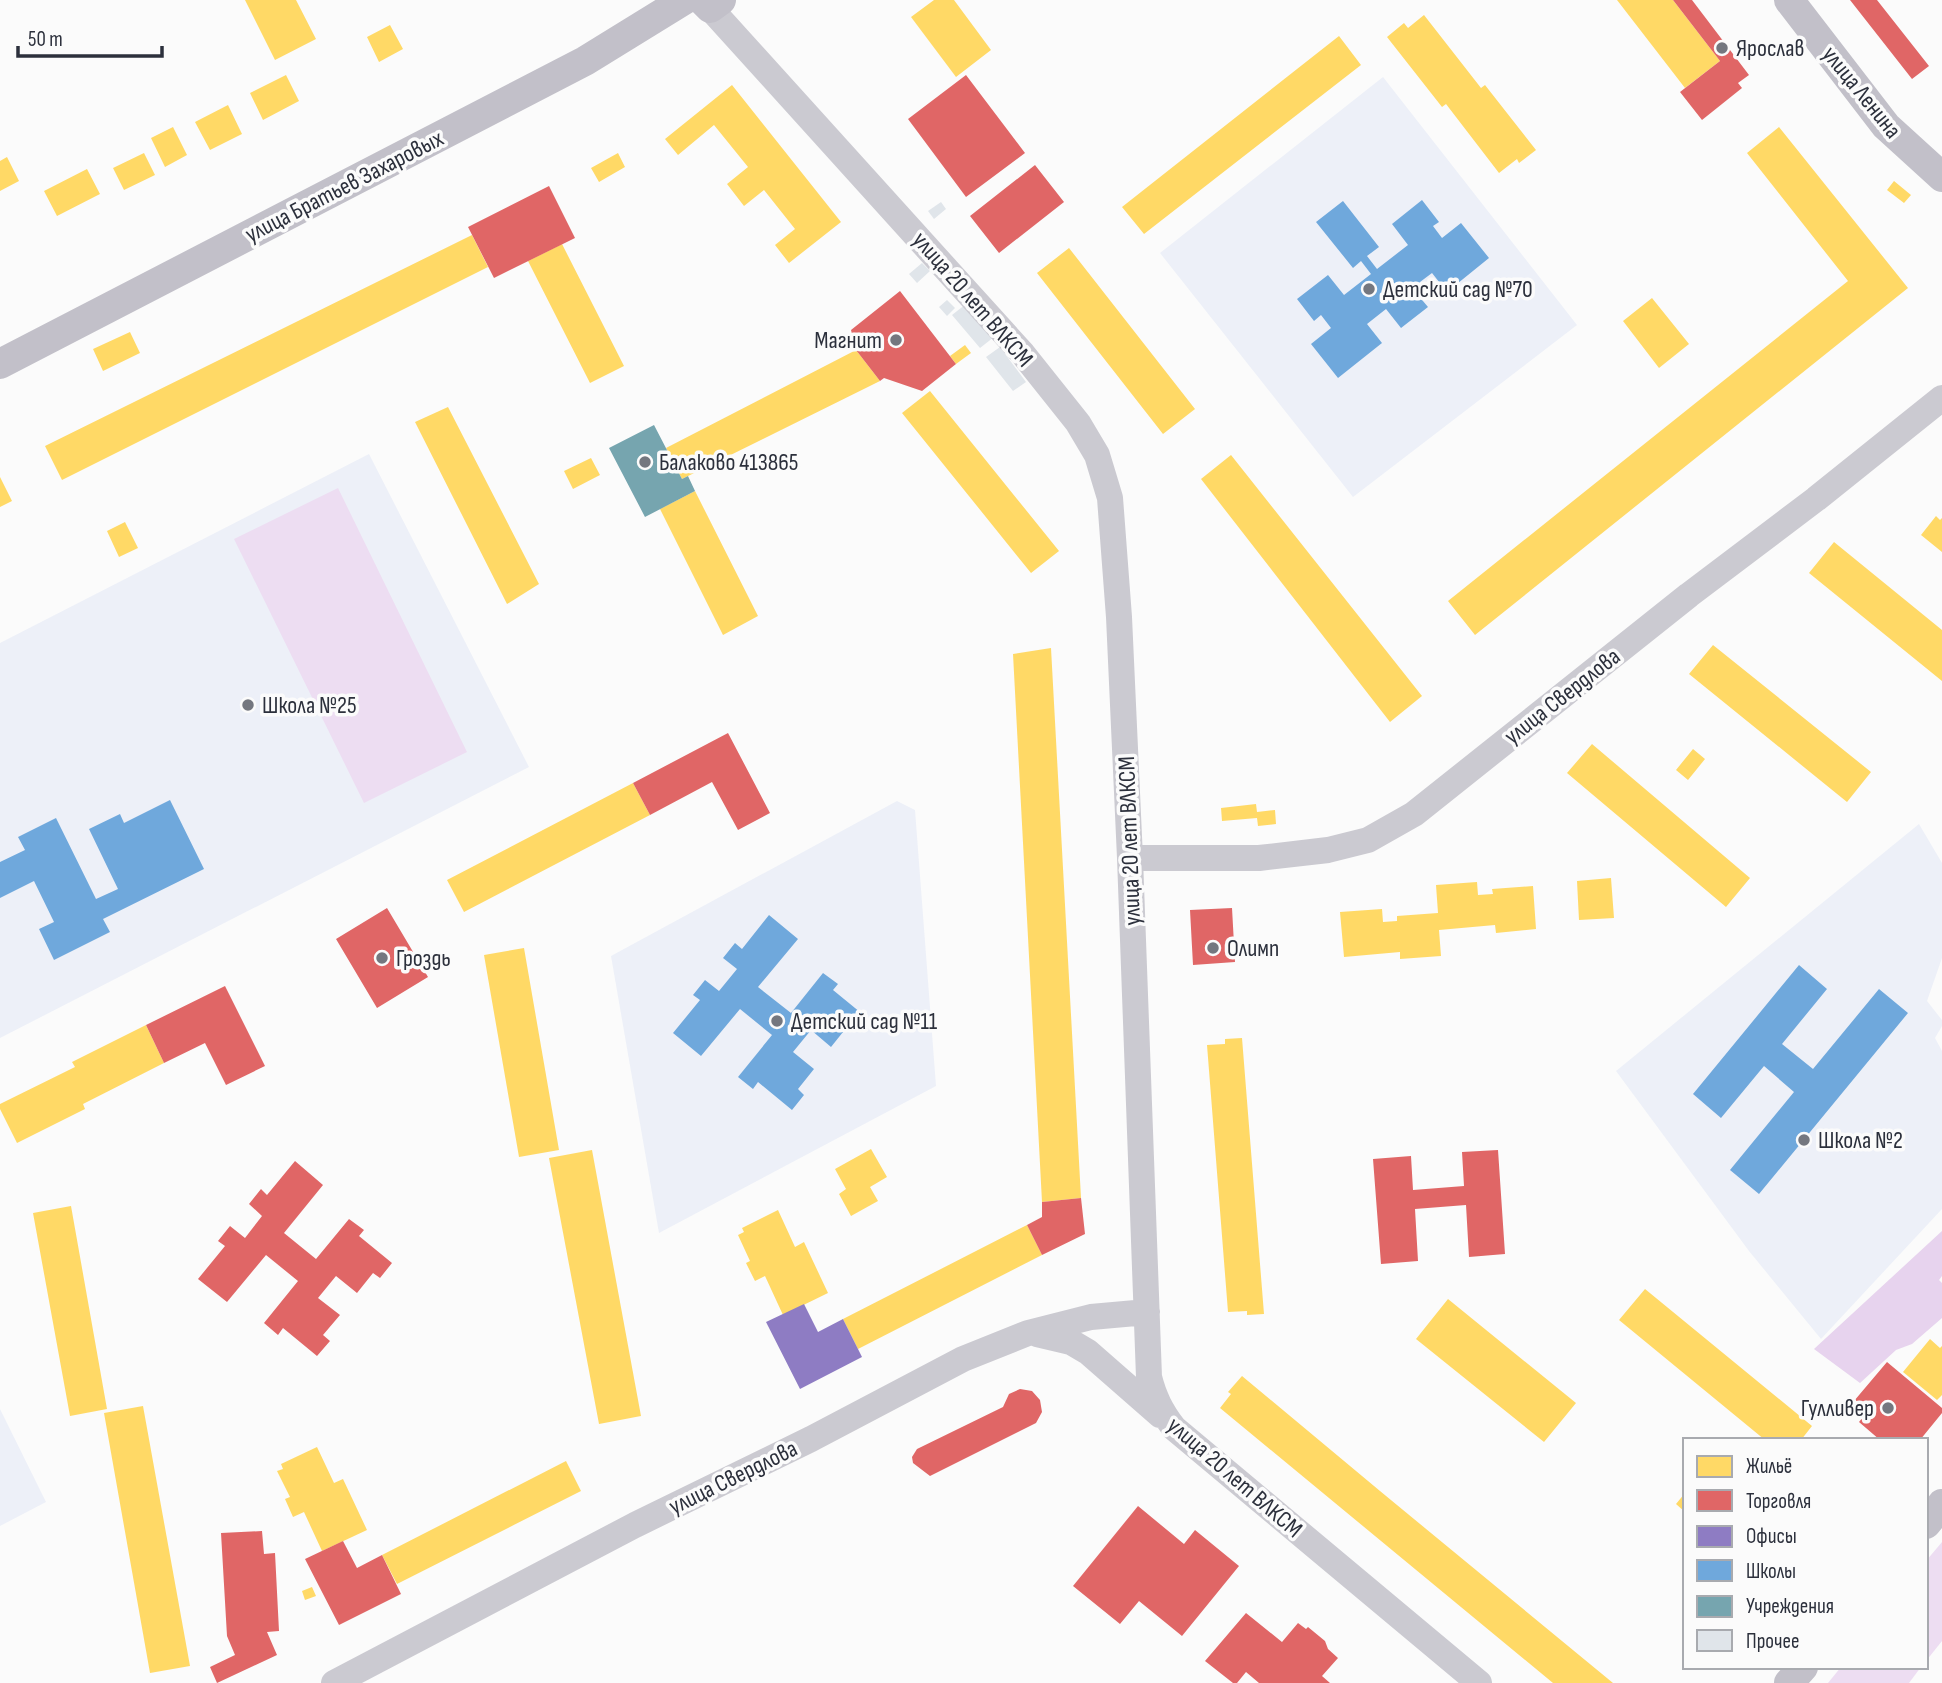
<svg xmlns="http://www.w3.org/2000/svg" width="1942" height="1683" font-family="'Sofia Sans Condensed',sans-serif">
<rect width="100%" height="100%" fill="#fbfbfb"/>
<!-- built -->
<path fill="#edf0f8" d="M1383,77L1577,325L1353,497L1160,253Z
M369,454L529,767L0,1038V643Z
M897,801L915,810L936,1086L659,1233L611,956Z
M1919,824L1942,863V958L1927,1001L1942,1020V1026L1935,1038L1942,1051V1209L1821,1339L1749,1251L1616,1071Z
M0,1409L46,1502L0,1526Z"/>
<!-- green -->
<path fill="#edddf2" d="M338,488L467,752L364,803L234,539Z
M1942,1542V1641L1926,1661V1561Z
M1841,1667H1921L1909,1683H1828Z"/>
<!-- forest -->
<path fill="#e7d3ee" d="M1942,1231V1276L1939,1280L1942,1283V1318L1912,1344L1896,1350L1860,1383L1814,1349Z"/>
<!-- homes -->
<path fill="#ffd966" d="M245,0H296L316,39L275,60Z
M934,0H954L991,50L956,77L911,17Z
M1617,0H1673L1720,61L1685,88Z
M1424,15L1481,88L1485,85L1536,150L1519,163L1517,159L1499,173L1446,104L1442,107L1387,37L1404,23L1408,28Z
M390,25L403,49L379,62L367,37Z
M1339,36L1361,65L1144,234L1122,207Z
M286,75L299,101L263,120L250,93Z
M732,85L841,222L789,263L775,245L795,229L764,190L744,206L727,184L748,167L714,125L678,155L665,139Z
M228,105L242,134L210,150L195,122Z
M173,127L187,155L165,167L151,138Z
M1779,127L1908,288L1475,635L1448,601L1848,281L1747,153Z
M144,153L155,175L124,190L113,168Z
M618,153L625,167L599,182L591,168Z
M7,157L19,181L0,191V161Z
M87,169L100,194L57,216L44,191Z
M1894,181L1911,195L1904,203L1887,190Z
M472,235L488,267L62,480L45,446Z
M562,244L624,366L590,383L528,261Z
M1069,248L1195,409L1163,434L1037,273Z
M1652,298L1689,344L1659,368L1623,321Z
M130,332L140,353L103,371L93,349Z
M965,345L971,353L956,364L950,356Z
M856,350L880,381L682,479L666,448Z
M930,391L1059,551L1031,573L902,413Z
M448,407L539,584L507,604L415,422Z
M1231,455L1422,696L1390,722L1201,479Z
M591,458L600,475L573,489L564,471Z
M0,477L12,501L0,507Z
M695,491L758,616L723,635L660,509Z
M1936,516L1940,520L1942,518V552L1921,535Z
M125,522L138,548L119,557L107,531Z
M1834,542L1942,630V681L1809,573Z
M1713,645L1871,772L1847,802L1689,674Z
M1051,648L1081,1198L1042,1202L1013,654Z
M1592,744L1750,878L1726,907L1567,773Z
M1693,749L1705,759L1688,780L1676,770Z
M633,783L650,815L464,912L447,880Z
M1256,804L1257,812L1275,810L1276,824L1258,826L1257,818L1222,821L1221,808Z
M1611,878L1614,918L1579,920L1577,881Z
M1477,882L1478,895L1493,894L1492,889L1533,886L1536,929L1496,933L1495,925L1439,930L1441,956L1400,959V952L1344,957L1340,912L1382,909L1383,922L1397,921V916L1438,913L1436,885Z
M524,948L559,1150L519,1157L484,955Z
M146,1025L164,1063L83,1104L85,1109L17,1143L0,1109V1104L75,1067L72,1062Z
M1242,1038L1264,1314L1247,1315V1311L1228,1312L1207,1045L1225,1044V1039Z
M871,1149L887,1177L870,1187L878,1201L851,1216L839,1194L846,1189L835,1169Z
M592,1150L641,1416L599,1424L549,1158Z
M71,1206L107,1409L70,1416L33,1213Z
M778,1210L795,1247L804,1242L828,1293L783,1315L765,1276L755,1281L746,1263L750,1261L738,1235L744,1232L742,1228Z
M1027,1225L1042,1255L858,1349L843,1319Z
M1645,1289L1812,1426L1801,1440H1765L1619,1320Z
M1448,1299L1576,1403L1544,1442L1416,1339Z
M1930,1339L1940,1348L1942,1346V1395L1937,1400L1903,1372Z
M1242,1376L1380,1491L1613,1683H1553L1220,1408L1231,1394L1228,1392Z
M143,1406L190,1666L150,1673L104,1413Z
M317,1447L334,1483L343,1479L367,1530L322,1551L304,1512L293,1517L285,1499L290,1497L277,1471L283,1469L281,1464Z
M566,1461L581,1491L397,1584L382,1555Z
M1685,1493V1512L1676,1504Z
M312,1587L316,1596L305,1600L302,1591Z"/>
<!-- shops -->
<path fill="#e06666" d="M1673,0H1692L1749,75L1738,83L1742,88L1702,120L1680,92L1720,61Z
M1850,0H1877L1929,66L1912,79Z
M966,75L1025,153L966,197L908,119Z
M1035,165L1064,202L999,253L970,216Z
M549,186L575,238L494,278L468,227Z
M900,291L956,364L922,391L884,378L880,381L856,350L851,330Z
M728,733L770,813L738,830L712,782L650,815L633,783Z
M387,908L428,977L377,1008L336,939Z
M1232,908L1235,962L1193,965L1190,910Z
M225,986L265,1066L226,1085L205,1043L164,1063L146,1025Z
M1498,1150L1505,1254L1469,1257L1466,1205L1415,1209L1418,1261L1381,1264L1373,1159L1411,1156L1413,1190L1464,1186L1462,1152Z
M295,1161L323,1185L284,1233L316,1259L349,1219L364,1230L359,1236L392,1263L380,1278L373,1273L357,1293L336,1276L318,1298L340,1315L323,1335L330,1341L317,1356L283,1328L278,1335L264,1323L298,1281L266,1255L227,1302L198,1279L225,1246L218,1241L230,1226L245,1238L262,1216L249,1204L261,1189L267,1195Z
M1081,1198L1085,1234L1042,1255L1027,1225L1042,1217V1202Z
M1887,1362L1942,1408V1413L1920,1440H1880L1859,1422L1867,1412L1854,1401Z
M1020,1389L1032,1391L1040,1400L1042,1412L1036,1423L930,1476L913,1463L912,1457L917,1449L1003,1407L1009,1394Z
M1138,1506L1184,1544L1195,1530L1239,1566L1182,1636L1139,1601L1120,1624L1073,1586Z
M262,1531L264,1554L275,1553L279,1631L267,1632L277,1655L217,1683L210,1667L235,1655L227,1636L221,1533Z
M343,1541L357,1568L382,1555L401,1594L339,1625L305,1559Z
M1246,1613L1282,1642L1298,1623L1306,1629L1308,1627L1325,1641L1328,1649L1338,1658L1322,1676L1330,1683H1259L1246,1672L1237,1683H1233L1205,1661Z"/>
<!-- offices -->
<path fill="#8e7cc3" d="M804,1304L818,1332L843,1319L862,1357L800,1389L766,1322Z"/>
<!-- schools -->
<path fill="#6fa8dc" d="M1422,200L1439,222L1433,226L1442,238L1461,223L1489,258L1447,292L1432,273L1412,288L1428,307L1401,328L1386,309L1367,324L1382,343L1338,378L1311,344L1331,328L1321,315L1314,321L1297,299L1328,275L1344,295L1371,274L1361,261L1353,268L1316,222L1343,201L1379,247L1367,256L1377,269L1408,245L1392,224Z
M170,800L204,869L103,919L110,932L54,960L39,929L54,922L34,881L0,898V862L25,850L18,837L56,818L96,899L118,889L89,829L120,814L124,823Z
M769,915L798,939L758,987L791,1013L823,973L838,984L833,990L866,1017L854,1032L847,1027L831,1047L811,1030L793,1052L814,1069L798,1089L804,1095L792,1110L758,1082L753,1089L738,1077L772,1035L740,1009L701,1056L673,1033L700,1000L693,995L705,980L719,991L737,969L723,958L735,943L742,949Z
M1799,965L1827,989L1782,1044L1813,1069L1879,989L1908,1013L1759,1194L1730,1170L1794,1092L1764,1066L1721,1118L1693,1094Z"/>
<!-- public -->
<path fill="#76a5af" d="M654,425L682,479L688,476L695,491L645,517L609,448Z"/>
<!-- building -->
<path fill="#e0e5ea" d="M941,202L946,209L934,219L928,211Z
M922,263L930,271L917,283L909,274Z
M947,300L955,308L947,316L939,307Z
M966,304L994,337L980,348L952,315Z
M1000,347L1026,382L1013,391L986,357Z"/>
<g fill="none" stroke-linecap="round" stroke-linejoin="round">
<!-- tertiary -->
<path stroke="#cbcad1" stroke-width="26" d="M710,8L1023,354L1078,423L1097,455L1110,498L1119,617L1130,858L1149,1377C1154,1397 1161,1411 1174,1428L1479,1683
M1130,858H1259L1328,850L1368,840L1414,814L1689,595L1816,499L1942,398
M1037,1334L1071,1342L1088,1352L1160,1415
M334,1683L635,1525L811,1439L963,1359L1028,1333L1091,1317L1147,1312"/>
<!-- secondary -->
<path stroke="#c2c0c9" stroke-width="30" d="M702,0L710,8L721,0
M1789,0L1886,126L1942,177
M0,364L585,61L684,0
M1926,1524L1942,1504
M1789,1683L1803,1667"/>
</g>
<!-- markers -->
<g fill="#74777f" stroke="#fbfbfb" stroke-width="2.5">
<circle cx="1722" cy="48" r="7"/>
<circle cx="1369" cy="289" r="7"/>
<circle cx="896" cy="340" r="7"/>
<circle cx="645" cy="462" r="7"/>
<circle cx="248" cy="705" r="7"/>
<circle cx="1213" cy="948" r="7"/>
<circle cx="382" cy="958" r="7"/>
<circle cx="777" cy="1021" r="7"/>
<circle cx="1804" cy="1140" r="7"/>
<circle cx="1888" cy="1408" r="7"/>
</g>
<g text-anchor="middle" stroke-width="7" stroke-linejoin="round" paint-order="stroke">
<!-- poi labels -->
<g font-size="24" fill="#2c303c" stroke="#fbfbfb" text-anchor="start">
<text x="1736" y="56">Ярослав</text>
<text x="1383" y="297">Детский сад №70</text>
<text x="882" y="348" text-anchor="end">Магнит</text>
<text x="659" y="470">Балаково 413865</text>
<text x="262" y="713">Школа №25</text>
<text x="1227" y="956">Олимп</text>
<text x="396" y="966">Гроздь</text>
<text x="791" y="1029">Детский сад №11</text>
<text x="1818" y="1148">Школа №2</text>
<text x="1874" y="1416" text-anchor="end">Гулливер</text>
</g>
<!-- street labels -->
<g font-size="24" fill="#2c303c" stroke="#fbfbfb">
<text transform="translate(1862 92) rotate(51)" y="8">улица Ленина</text>
<text transform="translate(344 186) rotate(-27)" y="8">улица Братьев Захаровых</text>
<text transform="translate(973 299) rotate(49)" y="8">улица 20 лет ВЛКСМ</text>
<text transform="translate(1562 696) rotate(-38)" y="8">улица Свердлова</text>
<text transform="translate(1129 841) rotate(-92)" y="8">улица 20 лет ВЛКСМ</text>
<text transform="translate(733 1477) rotate(-26)" y="8">улица Свердлова</text>
<text transform="translate(1235 1477) rotate(41)" y="8">улица 20 лет ВЛКСМ</text>
</g>
</g>
<!-- legend -->
<rect x="1683" y="1438" width="245" height="231" fill="#fbfbfb" stroke="#a8aaaf" stroke-width="2"/>
<rect x="1697" y="1456" width="35" height="21" fill="#ffd966" stroke="#a8aaaf" stroke-width="2"/>
<text x="1746" y="1473" font-size="21" fill="#2c303c">Жильё</text>
<rect x="1697" y="1490" width="35" height="21" fill="#e06666" stroke="#a8aaaf" stroke-width="2"/>
<text x="1746" y="1508" font-size="21" fill="#2c303c">Торговля</text>
<rect x="1697" y="1526" width="35" height="21" fill="#8e7cc3" stroke="#a8aaaf" stroke-width="2"/>
<text x="1746" y="1543" font-size="21" fill="#2c303c">Офисы</text>
<rect x="1697" y="1560" width="35" height="21" fill="#6fa8dc" stroke="#a8aaaf" stroke-width="2"/>
<text x="1746" y="1578" font-size="21" fill="#2c303c">Школы</text>
<rect x="1697" y="1596" width="35" height="21" fill="#76a5af" stroke="#a8aaaf" stroke-width="2"/>
<text x="1746" y="1613" font-size="21" fill="#2c303c">Учреждения</text>
<rect x="1697" y="1630" width="35" height="21" fill="#e0e5ea" stroke="#a8aaaf" stroke-width="2"/>
<text x="1746" y="1648" font-size="21" fill="#2c303c">Прочее</text>
<!-- scale -->
<path d="M18 46v10h144v-10" fill="none" stroke="#2c303c" stroke-width="3.5"/>
<text x="28" y="46" font-size="21" fill="#2c303c" stroke="#fbfbfb" stroke-width="5" paint-order="stroke">50 m</text>
</svg>
